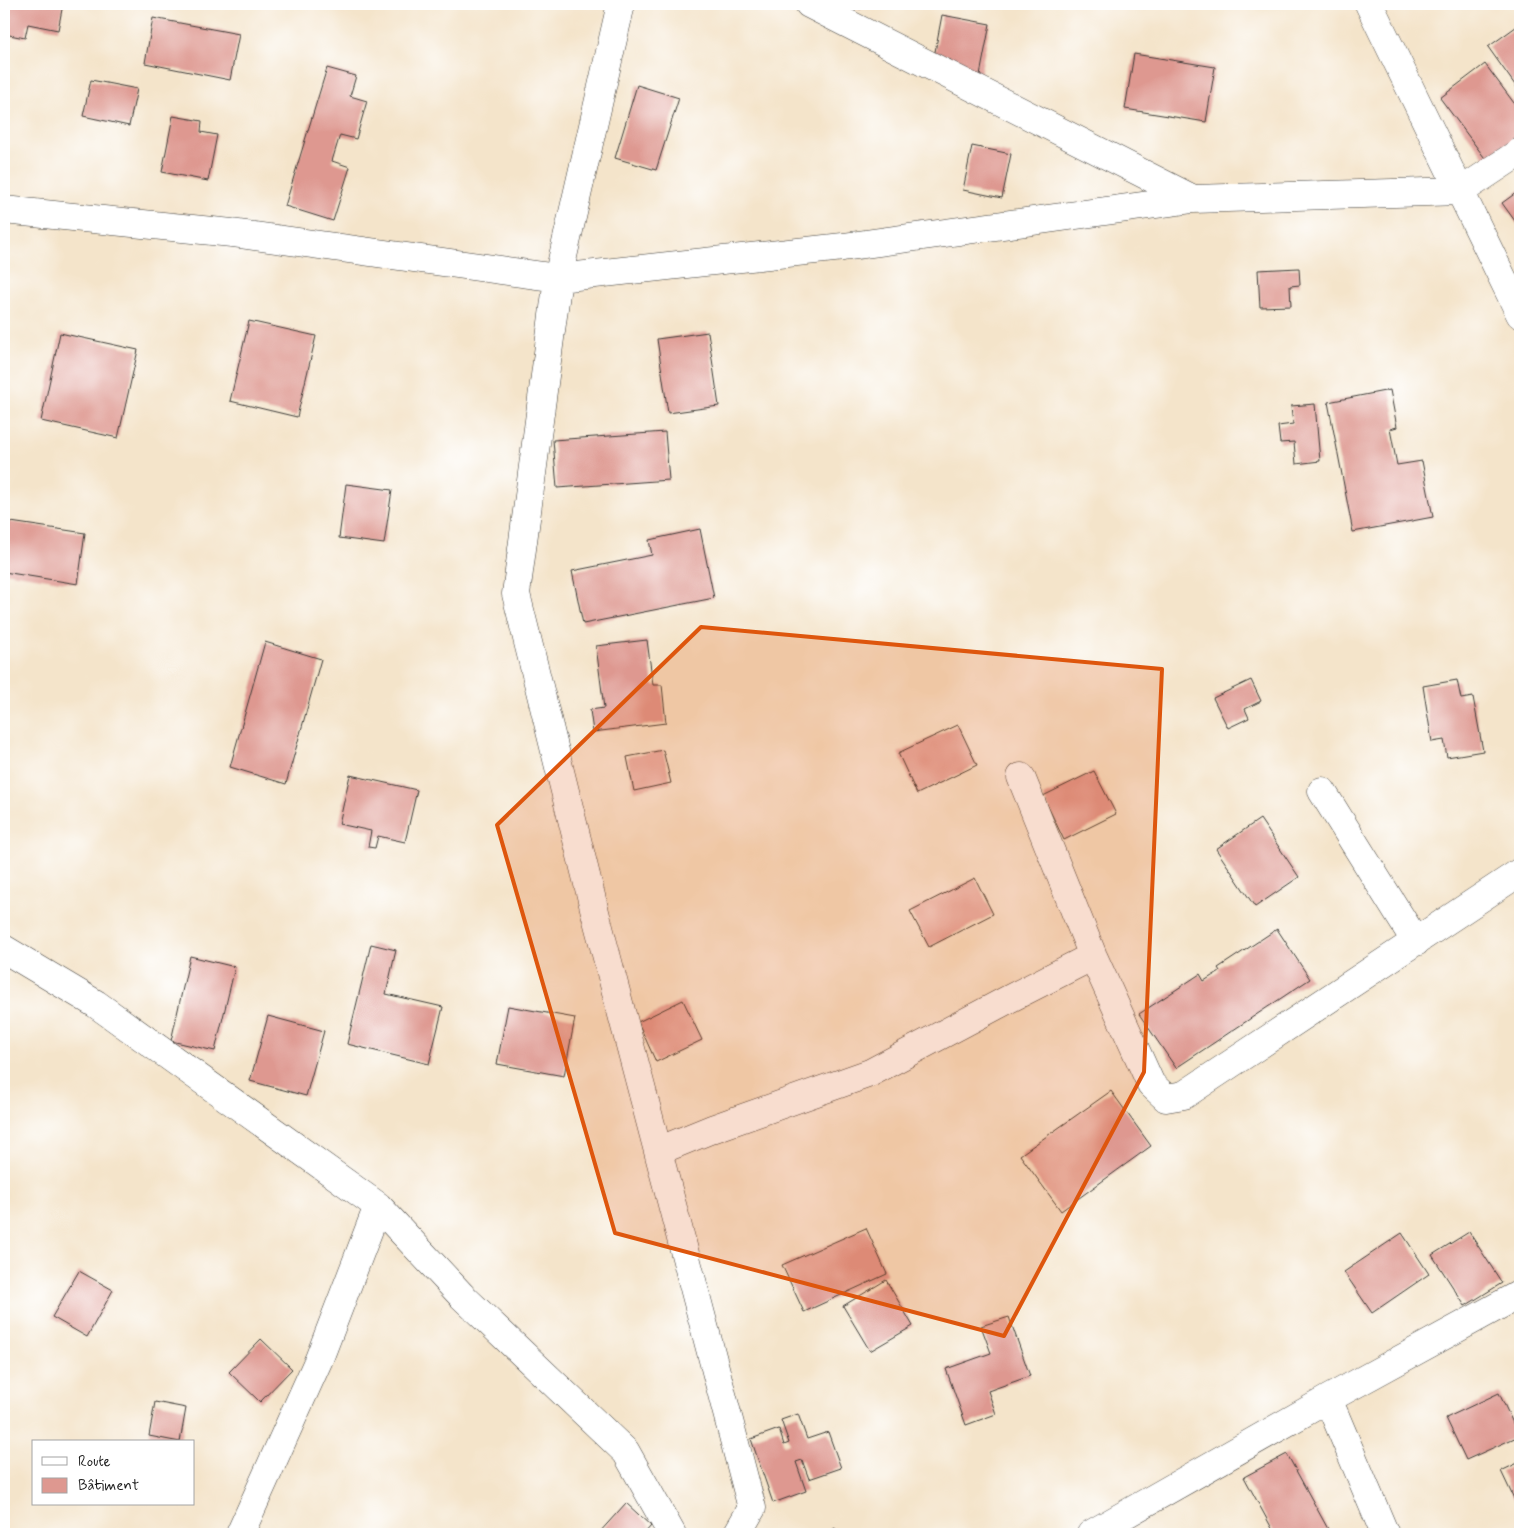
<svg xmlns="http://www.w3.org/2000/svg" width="1524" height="1538" font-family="Mynerve,sans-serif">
<rect width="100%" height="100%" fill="#fff"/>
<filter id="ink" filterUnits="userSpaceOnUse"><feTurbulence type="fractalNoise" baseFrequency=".02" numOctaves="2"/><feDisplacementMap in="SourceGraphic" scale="10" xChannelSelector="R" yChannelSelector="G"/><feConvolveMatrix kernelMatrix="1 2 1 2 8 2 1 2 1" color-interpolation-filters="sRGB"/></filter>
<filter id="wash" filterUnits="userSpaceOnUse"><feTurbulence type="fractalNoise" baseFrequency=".0096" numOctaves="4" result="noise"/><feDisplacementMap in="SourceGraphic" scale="20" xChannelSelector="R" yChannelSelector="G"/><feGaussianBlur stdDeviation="1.12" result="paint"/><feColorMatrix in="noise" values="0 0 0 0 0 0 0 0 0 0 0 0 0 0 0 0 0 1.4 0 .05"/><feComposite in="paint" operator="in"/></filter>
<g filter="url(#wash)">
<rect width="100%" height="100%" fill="#f4e4ca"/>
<g id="blocks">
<!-- building -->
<path fill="#de9890" d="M4,4H63L58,30L28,24L25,38L4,34Z
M842,4H863L861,9Z
M942,15L990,24L979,80L948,74L951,60L934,57Z
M153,18L239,34L230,80L145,63Z
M1520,24V92L1488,47Z
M1134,54L1215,67L1206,122L1125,109Z
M1485,64L1520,111V137L1487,161L1440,98Z
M327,68L356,76L350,96L367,101L356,139L340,135L332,161L350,167L333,221L285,206Z
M91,80L137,89L129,126L83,116Z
M637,85L679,98L656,170L615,158Z
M173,116L202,121L201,132L217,135L208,181L162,172Z
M972,146L1011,154L1002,198L963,190Z
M1520,190V228L1502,203Z
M1299,268L1300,285L1290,286L1291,306L1260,307L1258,270Z
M249,321L316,336L297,417L230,401Z
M708,332L719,406L668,413L657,339Z
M60,333L138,350L118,438L41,421Z
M1390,390L1397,427L1390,429L1397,465L1422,461L1433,517L1353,532L1328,402Z
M1315,404L1320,461L1296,464L1294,442L1280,443L1278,426L1293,424L1291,406Z
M665,432L669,480L557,488L553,440Z
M346,484L392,490L384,544L339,538Z
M4,521L85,533L78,584L4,572Z
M700,529L714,598L583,624L572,571L652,555L649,540Z
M647,640L653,685H662L666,723L593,732L590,710L604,708L596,646Z
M265,642L321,659L286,784L230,767Z
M1251,680L1261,701L1245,709L1249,718L1228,728L1213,698Z
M1457,680L1461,699L1473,697L1483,751L1447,757L1444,740L1432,742L1423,686Z
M958,725L977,765L917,794L898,753Z
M663,750L671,783L634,791L627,757Z
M1094,771L1116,814L1064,840L1043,796Z
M350,775L417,790L405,842L378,836L375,848L368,847L371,831L339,824Z
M1260,819L1299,877L1255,907L1216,849Z
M975,878L993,914L929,947L910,911Z
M1277,929L1310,979L1176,1068L1139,1014L1200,974L1204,981L1220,971L1218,968Z
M371,944L396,950L386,994L443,1007L429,1064L347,1044Z
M190,956L235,967L215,1051L171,1041Z
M683,1000L702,1040L656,1062L638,1022Z
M508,1006L575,1018L564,1076L497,1064Z
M268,1016L324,1031L306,1096L250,1081Z
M1111,1091L1151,1146L1061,1211L1020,1155Z
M866,1228L887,1274L804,1312L782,1265Z
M1469,1232L1502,1283L1465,1306L1432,1255Z
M1402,1233L1429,1274L1372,1313L1344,1272Z
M79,1271L113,1290L87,1337L52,1317Z
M886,1280L913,1326L870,1351L843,1306Z
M1009,1317L1030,1376L988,1391L996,1414L966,1425L946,1369L991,1353L981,1326Z
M261,1339L292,1369L260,1402L229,1372Z
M1499,1393L1519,1436L1466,1460L1446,1418Z
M155,1402L186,1408L180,1442L149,1436Z
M798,1414L807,1439L828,1432L841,1468L809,1479L802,1460L796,1462L806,1491L773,1503L751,1439L779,1429L784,1445L789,1443L781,1420Z
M1287,1454L1328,1529L1318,1534H1275L1244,1477Z
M1520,1462V1504L1517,1505L1501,1471Z
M626,1503L651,1526L644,1534H598Z
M835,1528L839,1534H825Z"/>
</g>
</g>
<g filter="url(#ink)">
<use href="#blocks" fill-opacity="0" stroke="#3c3a36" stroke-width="1"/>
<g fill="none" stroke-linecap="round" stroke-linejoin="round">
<defs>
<path id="minor" d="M621,4L558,278L516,594L596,916L752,1508L737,1534
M809,4L1193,199
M4,210L232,233L558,278L843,247L1193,199L1461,191L1520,152
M1021,777L1093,956L1151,1084L1166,1098L1184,1095L1520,872
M1322,791L1416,942
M4,949L96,1004L378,1206L462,1296L626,1452L672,1534
M658,1151L712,1129L870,1073L1007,1000L1093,956
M1328,1399L1385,1534
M240,1534L319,1359L378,1206
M1091,1534L1328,1399L1520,1294"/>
<path id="major" d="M1369,4L1520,314"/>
</defs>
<!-- minor casing -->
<use href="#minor" stroke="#3c3a36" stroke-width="29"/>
<!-- major casing -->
<use href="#major" stroke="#3c3a36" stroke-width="29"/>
<!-- minor -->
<use href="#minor" stroke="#fff" stroke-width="28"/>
<!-- major -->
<use href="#major" stroke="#fff" stroke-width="28"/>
</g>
</g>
<!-- marked area -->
<path fill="#de560d" fill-opacity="0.2" stroke="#de560d" stroke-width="4" stroke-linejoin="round" d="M701,627L1162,669L1144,1072L1004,1336L615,1233L497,825Z"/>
<!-- margin -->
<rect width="1524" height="1538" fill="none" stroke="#fff" stroke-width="20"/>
<!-- legend -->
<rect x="32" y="1440" width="162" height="65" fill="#ffffff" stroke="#a4a4a4"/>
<rect x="42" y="1457" width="25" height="8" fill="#ffffff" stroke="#a4a4a4"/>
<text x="78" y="1466" font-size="15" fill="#1c1c1c">Route</text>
<rect x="42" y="1478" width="25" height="15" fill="#de9890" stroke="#a4a4a4"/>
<text x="78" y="1490" font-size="15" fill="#1c1c1c">Bâtiment</text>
</svg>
